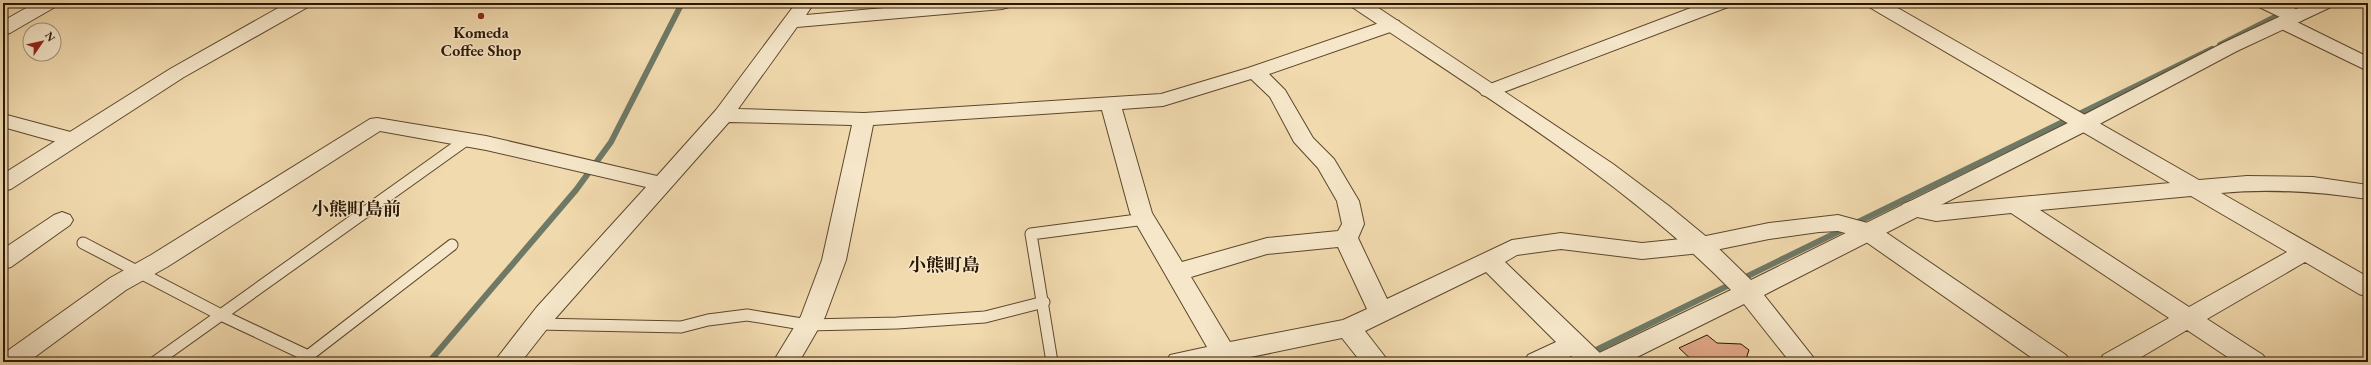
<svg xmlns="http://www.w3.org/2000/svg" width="2371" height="365" font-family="'EB Garamond','Noto Serif JP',serif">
<rect width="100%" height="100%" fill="#f1daae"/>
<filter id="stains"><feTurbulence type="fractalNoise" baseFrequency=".005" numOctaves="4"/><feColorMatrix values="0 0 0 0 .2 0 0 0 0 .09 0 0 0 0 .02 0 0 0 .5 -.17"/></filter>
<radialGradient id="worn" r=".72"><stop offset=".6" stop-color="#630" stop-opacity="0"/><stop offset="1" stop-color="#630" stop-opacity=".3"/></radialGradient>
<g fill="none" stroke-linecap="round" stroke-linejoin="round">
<!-- stream -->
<path stroke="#6e7966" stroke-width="6" d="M2220,45L2281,14L2278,12
M1854,224L2212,49
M1590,353L1846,228
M429,362L576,190L611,142L682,3
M1570,362L1581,357"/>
</g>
<!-- building -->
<path fill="#e0a787" stroke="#2a1600" d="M1707,335L1717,343L1741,344L1749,350L1745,362H1694L1679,348Z"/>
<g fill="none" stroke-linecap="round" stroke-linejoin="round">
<defs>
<path id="service" d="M83,243L221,315L308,356L452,245
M537,324L681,327L708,320L747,315L808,325L897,323L985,317L1044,302
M155,362L466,140
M1052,362L1031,234L1145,219"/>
<path id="minor" d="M35,3H57L55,7L10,33L3,35V21Z
M796,3H814L806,15L940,3H1011L1009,7L1002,9L797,27L738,109L864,113L1161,94L1248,68L1385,21L1392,19L1399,21L1401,25L1399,29L1269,74L1285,90L1313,138L1334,159L1359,201L1364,224L1358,238L1387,299L1512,240L1561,233L1642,243L1701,237L1769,223L1838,215L1875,225L2066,355L2070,362H2038L1859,237L1838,231L1819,232L1769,239L1701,253L1642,259L1561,249L1517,255L1505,262L1602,355L1606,362H1577L1571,356L1560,362H1524L1528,355L1556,342L1486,272L1365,331L1389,362H1361L1342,338L1227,362H1166L1170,355L1207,347L1130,213L1102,110L873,125L846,260L825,317L799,362H773L801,316L822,260L852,125L729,122L554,320L521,362H494L536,308L646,187L486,150L380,131L167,267L126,290L28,362H3V354L110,278L151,255L370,119L377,118L486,136L657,176L716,110ZM1251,79L1270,97L1294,142L1318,168L1337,201L1342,224L1338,231L1267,238L1182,262L1152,213L1122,109L1163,106ZM1338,247L1367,309L1343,320L1230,342L1191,277L1267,254Z
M1704,3H1730L1728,7L1496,95L1489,97L1482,95L1479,91L1482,87Z
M1867,3H1889L2199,180L2247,176L2313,177L2368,185V199C2319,192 2271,188 2221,193L2368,277V297L2359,294L2305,262L2207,319L2263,355L2267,362H2235L2187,330L2133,362H2099L2103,355L2169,318L2011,213L1936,221L1903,214L1900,209L1903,204L1911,201L1936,205L2170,183L1869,7ZM2191,196L2287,252L2189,307L2040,210Z
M2257,3C2273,3 2294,2 2304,17L2302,21L2297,22L2368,57V71L2277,27L2275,23L2277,19L2282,18L2259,7Z
M3,114L78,134L82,139L78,144L71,146L3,127Z
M62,212L70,215L73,220L70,225L11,267L3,269V249L54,215Z"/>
<path id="tertiary" d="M287,3H310L308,7L184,77L11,189L3,191V174L170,69Z
M1350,3H1371L1613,164L1669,206L1709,239L1751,280L2076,119L2223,43L2309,3H2333L2331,7L2237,51L2090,129L1764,295L1817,362H1790L1744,304L1627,362H1591L1595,355L1731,290C1621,178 1482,95 1352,7Z"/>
</defs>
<!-- service casing -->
<use href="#service" stroke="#5c472c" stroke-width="13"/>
<!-- minor casing -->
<use href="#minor" stroke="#5c472c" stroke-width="2"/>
<!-- tertiary casing -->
<use href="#tertiary" stroke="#5c472c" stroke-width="2"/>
<!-- service -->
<use href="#service" stroke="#f6e7ca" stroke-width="11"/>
<!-- minor -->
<use href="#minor" fill="#f6e7ca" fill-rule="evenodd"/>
<!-- tertiary -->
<use href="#tertiary" fill="#f6e7ca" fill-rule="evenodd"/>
</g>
<!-- markers -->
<circle fill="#8f2418" stroke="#f6e7ca" stroke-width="1.5" cx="481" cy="16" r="4"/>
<g text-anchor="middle" stroke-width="3" stroke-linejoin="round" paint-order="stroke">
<!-- poi labels -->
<g font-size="16" font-weight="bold" fill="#2a1600" stroke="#f6e7ca">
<text x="481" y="38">Komeda<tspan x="481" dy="18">Coffee Shop</tspan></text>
</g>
<!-- quarter labels -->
<g font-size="18" font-weight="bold" fill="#2a1600" stroke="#f6e7ca">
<text x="356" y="215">小熊町島前</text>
<text x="944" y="271">小熊町島</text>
</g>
</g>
<!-- margin -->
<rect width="2371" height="365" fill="none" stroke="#f1daae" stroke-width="16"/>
<rect x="4" y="4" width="2363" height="357" fill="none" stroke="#2a1600" stroke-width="2"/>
<rect x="8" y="8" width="2355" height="349" fill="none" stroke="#2a1600"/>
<!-- north arrow -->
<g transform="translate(42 42) rotate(56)"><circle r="19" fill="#f6e7ca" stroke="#a49379"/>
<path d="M0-3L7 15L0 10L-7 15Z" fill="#8f2418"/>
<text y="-6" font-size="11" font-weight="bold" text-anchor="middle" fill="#2a1600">N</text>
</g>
<rect width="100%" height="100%" filter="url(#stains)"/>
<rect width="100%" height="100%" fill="url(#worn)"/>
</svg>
